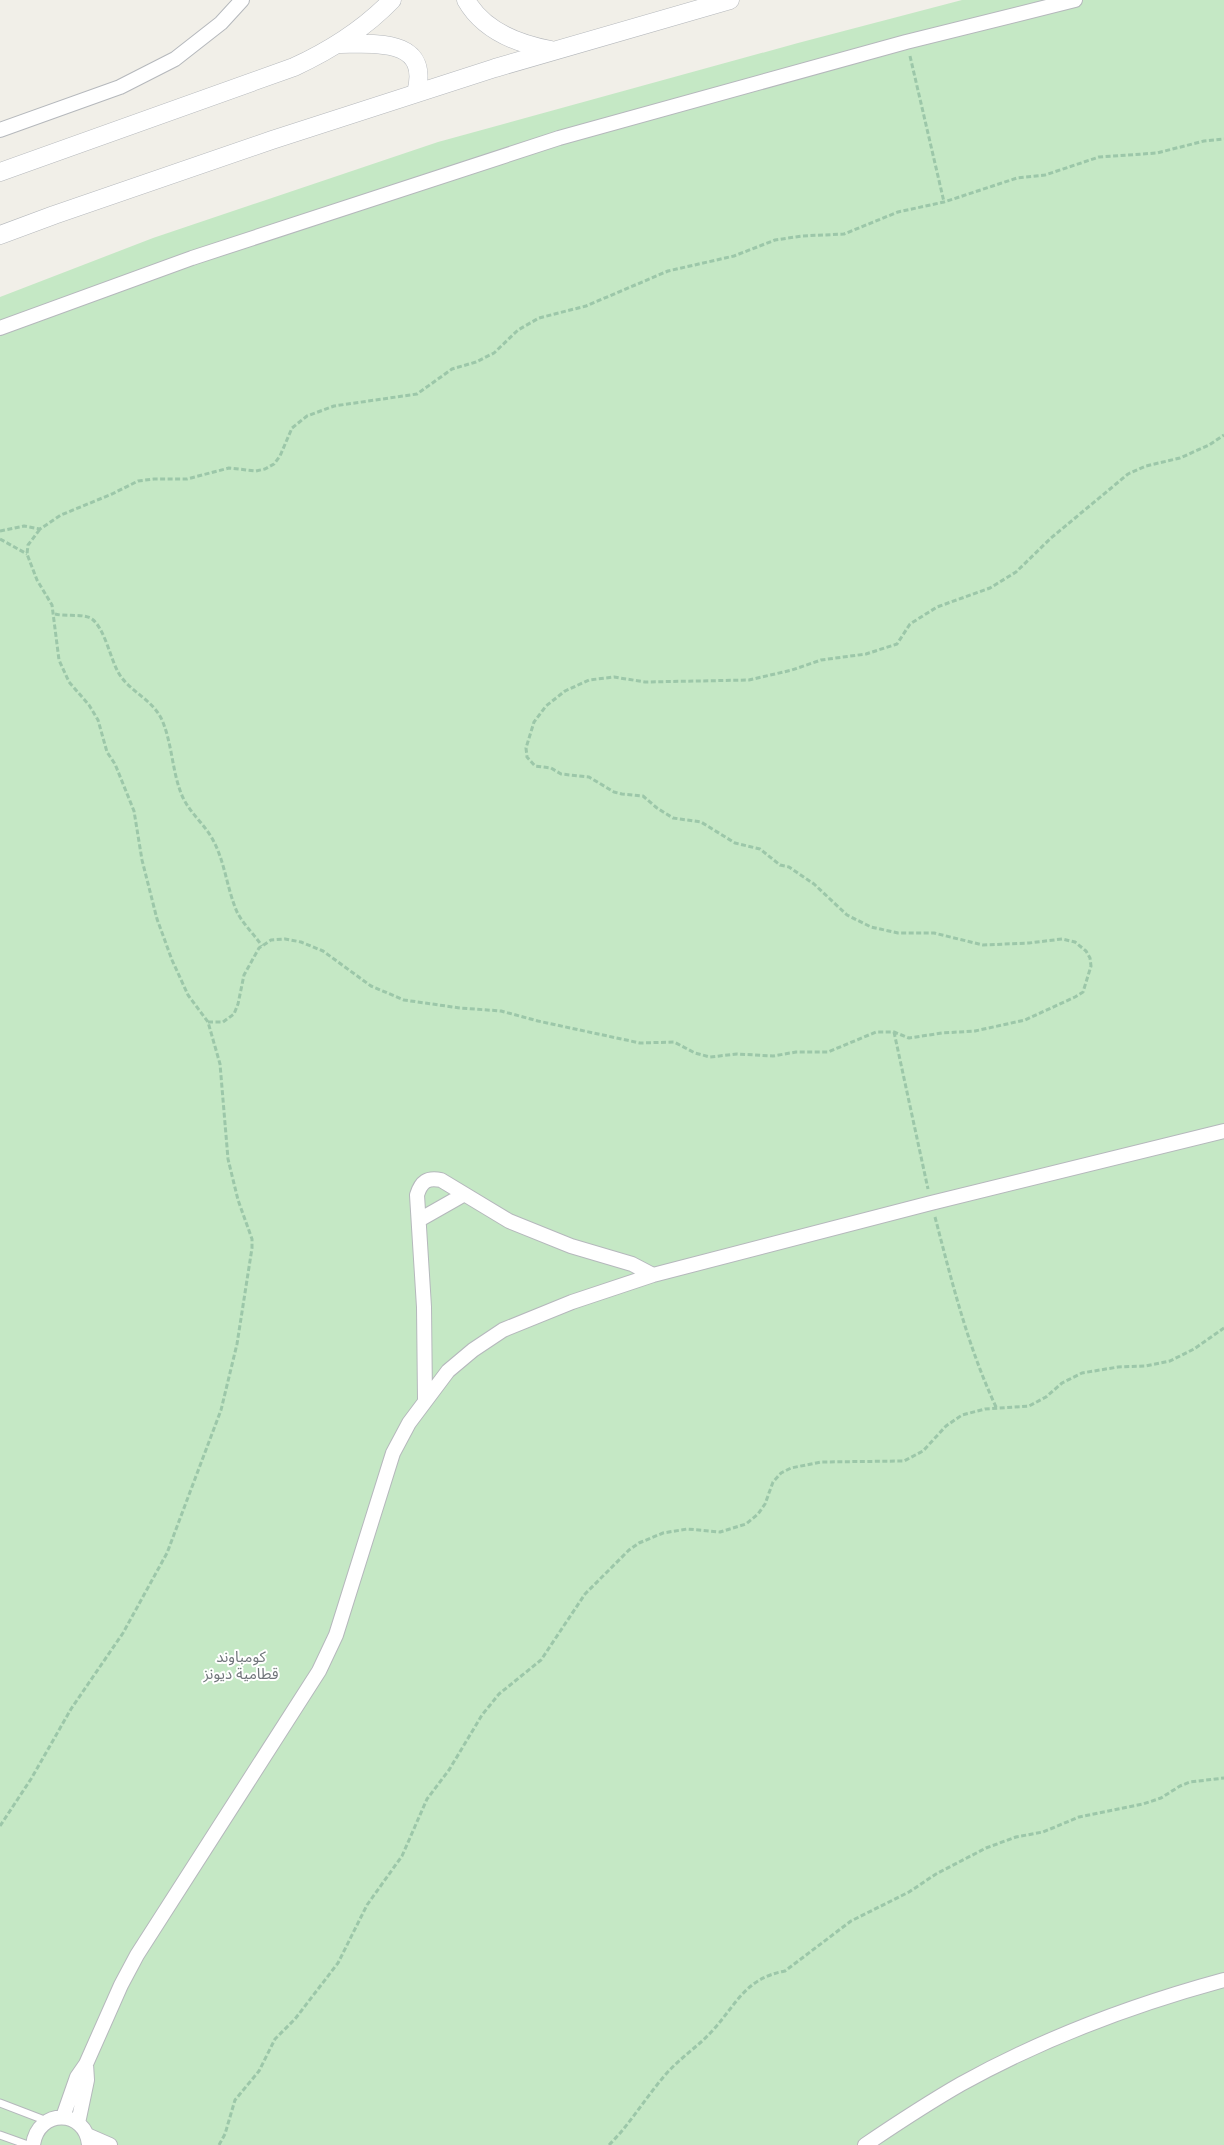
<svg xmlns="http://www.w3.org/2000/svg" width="1224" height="2145" font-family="'Fira Sans','Noto Sans Arabic',sans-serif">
<rect width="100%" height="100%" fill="#f1efe8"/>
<!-- green -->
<path fill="#c5e8c5" d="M962,0H1224V2145H0V297L153,238L438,142L798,43Z"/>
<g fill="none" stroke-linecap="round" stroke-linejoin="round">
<defs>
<path id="service" d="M0,2103L47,2121
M0,2135L28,2145"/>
<path id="minor" d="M0,130L120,87L175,59L221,23L242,0
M0,328L192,258L559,138L906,42L1075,0
M419,1220L463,1195
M425,1399L424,1307L417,1195C421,1182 427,1177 441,1180L509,1221L571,1246L632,1264L653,1275
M63,2117L77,2077L86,2064L121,1985L137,1955L319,1671L336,1635L393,1453L409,1423L448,1371L473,1350L503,1330L572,1302L653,1275L931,1203L1224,1131
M78,2123L87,2080L86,2064
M87,2135L110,2145
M33,2145C38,2108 86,2109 89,2145
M865,2145C896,2124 928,2103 961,2084C1044,2038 1132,2005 1224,1980"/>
<path id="tertiary" d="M466,0C483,30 518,44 551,50
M339,44C374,44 431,37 416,93
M0,172L294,67C331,50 364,29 392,0
M0,235L54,215L272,140L495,68L730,0"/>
</defs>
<!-- service casing -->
<use href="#service" stroke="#b5b8bc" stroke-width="9"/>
<!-- minor casing -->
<use href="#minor" stroke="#b5b8bc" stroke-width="16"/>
<!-- tertiary casing -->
<use href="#tertiary" stroke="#b5b8bc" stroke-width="19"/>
<!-- path -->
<path stroke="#9cc7a9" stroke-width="3" stroke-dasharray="5 2.5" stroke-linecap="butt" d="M910,56L944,202
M0,531L24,526L40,529L61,515L112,494L138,481L154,479H187L229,468L256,471L265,469L274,464L280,456L292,428L307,416L334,406L417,394L452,369L476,362L494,353L518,330L539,318L586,306L668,271L734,256L775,240L802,236L844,234L898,212L944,202L1017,178L1045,175L1099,157L1157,153L1204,141L1224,139
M0,539L27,554
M55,614C66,617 83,613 92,619C104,628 110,656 117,670C127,691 152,698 162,720C172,743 172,770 181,793C188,812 204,823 213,840C225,862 227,889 237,912C243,924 254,934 262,946
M208,1022H223L234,1014L238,1004L244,975L259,948L271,940L285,939L301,942L323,951L371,986L404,1000L460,1008L501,1011L538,1021L640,1043L674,1042L695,1053L710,1057L737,1054L773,1056L796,1052H828L876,1032H894L909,1038L942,1033L975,1031L1025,1020L1075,997L1083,992L1091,966L1090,958L1086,951L1075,942L1062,939L1029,943L983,945L934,933H898L871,927L847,915L814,884L789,867L780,865L760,849L735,843L701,822L673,818L657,808L643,796L622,794L614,792L589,777L561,774L551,768L535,766L527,757L526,748L534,722L546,706L565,691L589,680L614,677L645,682L749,680L792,670L821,660L866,654L897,644L910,624L937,607L990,588L1016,572L1051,538L1128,474L1146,466L1180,458L1209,445L1224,435
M894,1032L928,1189
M935,1217C952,1282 968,1348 997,1409
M0,1826L31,1779L71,1709L123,1633L167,1553L221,1410L237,1344L252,1248V1239L238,1200L228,1159L220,1064L208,1022L188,995L172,960L157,919L142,860L134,811L115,764L107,752L98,720L89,705L69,682L59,660L52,605L37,580L27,554L28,545L40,529
M219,2145L225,2134L235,2100L259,2071L275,2039L295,2019L338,1963L367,1905L402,1856L427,1799L449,1770L482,1715L499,1694L541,1660L585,1594L629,1550L639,1543L663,1533L687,1529L720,1532L746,1524L758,1514L765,1504L773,1482L781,1473L791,1468L821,1462L904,1461L923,1451L946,1426L962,1415L985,1409L1029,1406L1046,1397L1062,1383L1082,1373L1118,1367L1145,1366L1170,1361L1194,1349L1224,1328
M609,2145C631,2123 646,2097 666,2074C681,2057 699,2046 714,2029C737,2003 746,1978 785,1971L851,1921L909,1892L936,1874L986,1848L1016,1837L1043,1832L1079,1817L1143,1804L1161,1798L1180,1786L1190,1782L1224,1778"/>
<!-- service -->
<use href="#service" stroke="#fff" stroke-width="7"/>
<!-- minor -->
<use href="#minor" stroke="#fff" stroke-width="14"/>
<!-- tertiary -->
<use href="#tertiary" stroke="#fff" stroke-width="18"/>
</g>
<g text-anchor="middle" stroke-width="4" stroke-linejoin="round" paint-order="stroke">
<!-- neighbourhood labels -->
<g font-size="15" fill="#70757a" stroke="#fff">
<text x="241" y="1662">كومباوند<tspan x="241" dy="17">قطامية ديونز</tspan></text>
</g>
</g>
</svg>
